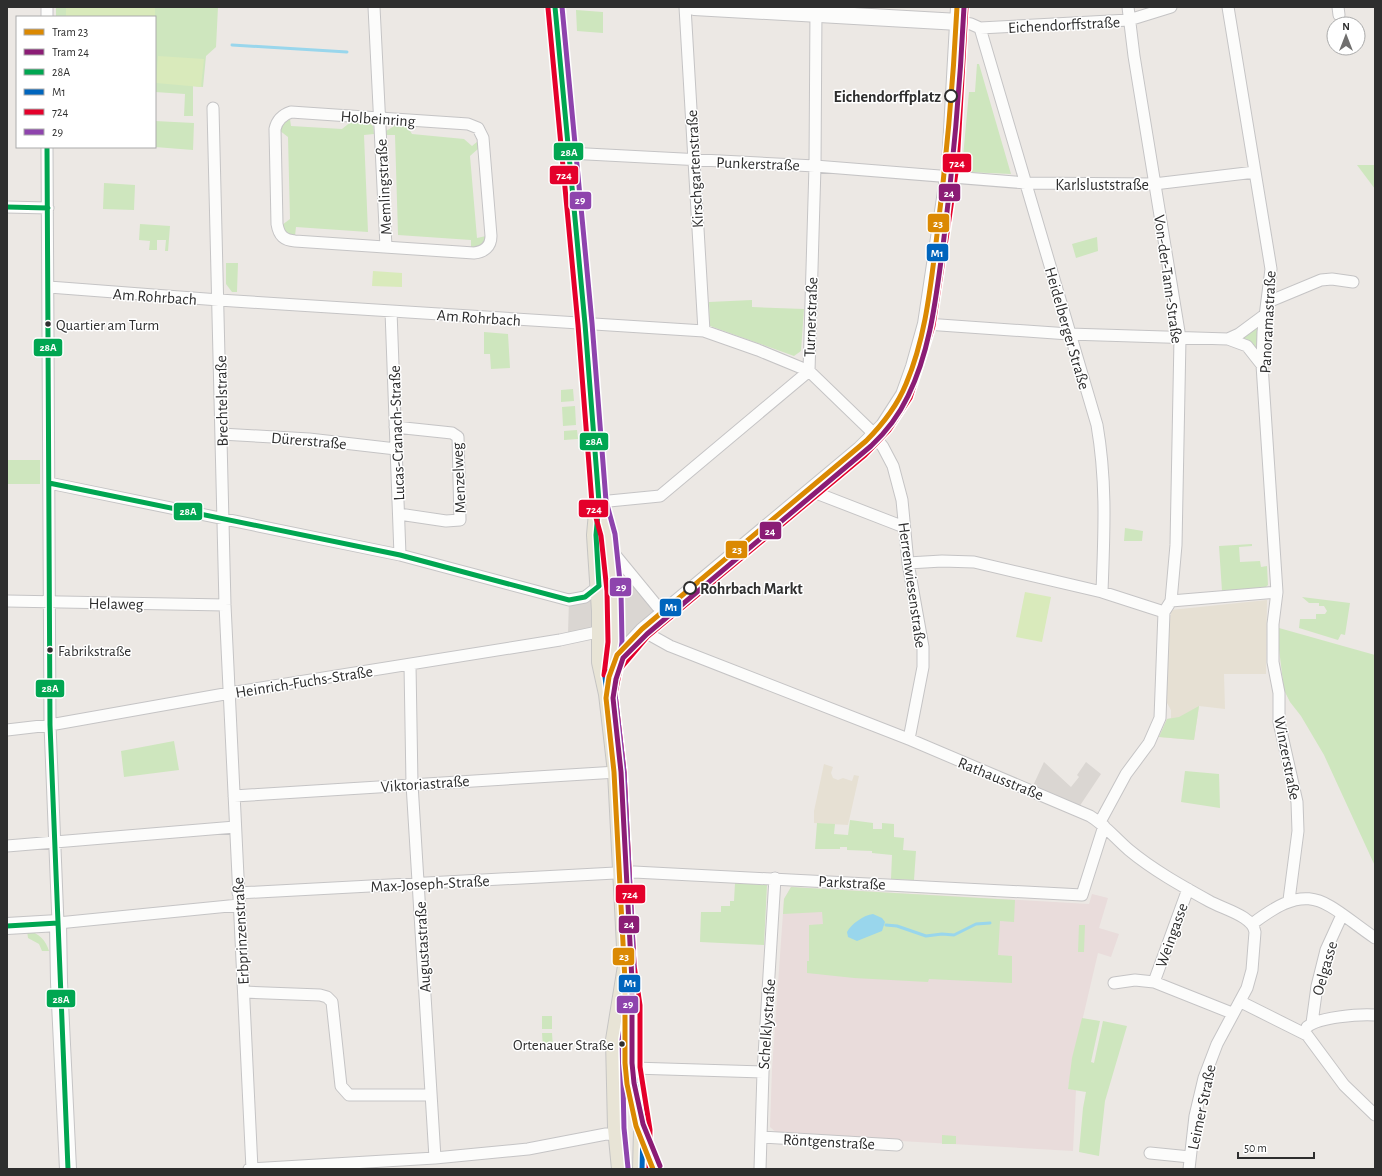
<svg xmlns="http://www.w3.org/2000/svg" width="1382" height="1176" font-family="'Alegreya Sans',sans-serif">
<rect width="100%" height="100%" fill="#ece8e4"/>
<!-- education -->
<path fill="#e6e0d3" d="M1267,600L1266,674H1224L1225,709L1199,706L1194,740L1159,737L1167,719L1171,718V710L1167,703L1166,657L1171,610Z
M824,764L833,767L831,773L833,778L838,780L843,778L852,781L854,775L859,776L848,825L814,823V811Z"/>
<!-- medical -->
<path fill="#e9dcdb" d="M791,887L1089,904L1092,894L1108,898L1099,928L1119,934L1111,957L1098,953L1080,1030L1068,1088L1076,1090L1073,1151L778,1134L770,1127L772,1069L784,899Z"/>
<!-- green -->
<path fill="#cee6be" d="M56,7H218L216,47L206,56L203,87L193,86V116H184L185,94L155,92V17H56Z
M576,10L603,12V33L577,31Z
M977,64H979L1011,174L967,172L962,168L969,92H975Z
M290,119L291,126L342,129L352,121L369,123L373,126L374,134L364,135L368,232L296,227L295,236L287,235L283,231L282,225L290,219L288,137L279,130L281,125Z
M155,121L194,123L193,150L155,147Z
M396,125L407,126L412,134L464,139L472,146L478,141L479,148L470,156L477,238L486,236L484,246L471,249V240L398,235L395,135H386V131Z
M1357,165H1375V189Z
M104,183L135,185L134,210L103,209Z
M140,224L170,226L168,251H165L166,240H157V250H149L150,241L139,240Z
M1097,237L1098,251L1076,258L1072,244Z
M226,263H238L237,292H232L226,284Z
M752,300V307L804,309L801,351L794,356L710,326L709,302Z
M1258,327L1257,354L1241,339Z
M484,332L508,334L510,368L491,369L490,354H484Z
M573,389L574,401L561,402V390Z
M575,406L576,425L563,426L562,407Z
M577,430L578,439L564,440V431Z
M7,460H40V484H7Z
M1125,528L1143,531L1142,541H1124Z
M1252,544V546L1239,547L1240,562L1260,561L1261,567L1267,566L1268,585L1266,587L1222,591L1219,546Z
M1302,597L1350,603L1345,635L1341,634L1338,640L1299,628L1300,619H1316V614H1325L1327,611L1324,606H1319V603H1309Z
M1279,628L1375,655V866L1324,755L1301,716L1290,702L1284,690L1279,649Z
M1199,706L1194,740L1159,737L1167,719L1179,717Z
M174,741L179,770L124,777L121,751Z
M1185,771L1219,774L1220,808L1181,802Z
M850,820L873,823V829H882V823L894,824V837L904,838L903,850L916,851L914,880L891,879L892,855L872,853V851L847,850V847H840V849H815L817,823L835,824L834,834L848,835Z
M735,883L767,885L764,945L700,942L701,912H721V906H730V901H734Z
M791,887L1015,900L1014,922L1000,921L998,955L1012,956V983L929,979L928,982L854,978L807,973V961H809V925L823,924L822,912L783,914L784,899Z
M1079,925H1085L1084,952H1078Z
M27,931C39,932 46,941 49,951H42L39,944L28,938Z
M542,1016H552V1029H542Z
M1082,1018L1100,1021L1091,1062L1094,1063L1103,1021L1127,1026L1105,1101L1099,1156L1079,1152L1083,1108L1086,1092L1068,1089L1072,1058Z
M542,1033H552L553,1048H543Z
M942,1135L956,1136V1144H942Z"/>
<!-- pitch -->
<path fill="#d9eabb" d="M66,7H155V17H66Z
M158,56L204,59L201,87L156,83Z
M373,271L402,273V287L372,286Z
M1025,592L1051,597L1042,642L1016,637Z"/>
<!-- plaza -->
<path fill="#dad6d2" d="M617,564L659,610L620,647Z
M596,592L597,629L568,633L569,600Z
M1044,762L1071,787L1079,777L1077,775L1086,762L1101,774L1077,810L1031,790Z"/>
<!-- water -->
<path fill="#99d6ec" d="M873,914L882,918L885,922L882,931L857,941L848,937L847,932C851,924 864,915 873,914Z"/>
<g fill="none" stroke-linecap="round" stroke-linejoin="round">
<!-- stream -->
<path stroke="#99d6ec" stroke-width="3" d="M232,45L347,52
M886,925L897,926L926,936L942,934L954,935L976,924L990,923"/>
<defs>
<path id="street" d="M47,7V17
M374,7L386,247
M685,7L704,331
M1228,7L1271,269L1263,332L1262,365L1277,592L1273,624V662L1279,693V722L1297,802L1298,831L1289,900
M1338,7L1339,15
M959,22L971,24L980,28L1097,425C1107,483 1104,534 1102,592
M980,28L1129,20L1171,7
M213,108L225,605L252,1169
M291,112L468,124L478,128L483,138L491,236C491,247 484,252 474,253L295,241C284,240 279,236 277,224L275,129C277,120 282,115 291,112Z
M47,147L50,725L58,923L239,905
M568,153L815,166L1026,183L1154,184L1255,172
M7,207L48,208
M49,287L219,300L704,331L758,350L809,371L869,429L883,447L893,466L902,500L908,563L923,647V667L909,739
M1268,302L1321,280L1332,279L1353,282
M391,311L400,555
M926,324L1069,334L1228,339L1239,334L1266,314
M1228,339L1247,346L1262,365
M395,427L452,433L458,437L460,520L446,521L399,514
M221,434L309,439L396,449
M49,483L400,555L569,600L585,597L599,586
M811,491L904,527
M599,502L660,496L809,371L815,166L816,8
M611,550L657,606L665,609L670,608
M908,563L942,561L974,562L1102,592L1164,612
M7,601L225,605
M1171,601L1277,592
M643,631L670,646L911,740L1090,816C1105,825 1116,839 1129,850C1153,870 1182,886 1209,901C1223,909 1253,916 1255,932L1252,970L1247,988L1217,1044L1204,1078L1195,1116L1189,1169
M410,665L412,784L435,1158
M7,730L50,725L230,693L560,640L602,631
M234,796L617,772
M1100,822L1126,774L1149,743L1160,718L1164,612L1171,601L1176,545L1180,338L1134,56L1128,7
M7,846L235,827
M238,893L634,872L1082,895L1104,826
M1252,924C1312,878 1323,902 1375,938
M1154,982L1188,889
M1114,983L1135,980L1154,982L1232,1013
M244,992L320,995L327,997L332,1002L341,1086L349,1095H430
M1241,1002L1307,1035L1344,1085L1375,1115
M1312,1023L1317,986L1326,950L1342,915
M1307,1027C1319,1017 1359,1014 1375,1015
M633,1068L763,1072
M761,1137L897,1145
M1150,1153L1190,1157
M249,1169L435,1158L528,1149L606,1134L618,1135
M760,1169L763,1072L775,878"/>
<path id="secondary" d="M694,7L959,22
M613,666L626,649L643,631L860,450L884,426L904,395L914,367L926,324L950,165L959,7
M7,926L58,923L59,982L68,1169"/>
<path id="primary" d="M555,7L585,324L599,502L596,535L601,611V662L608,694
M601,511L608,535L614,591L615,642L608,694L617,772L627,966L615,1040L617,1128L621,1169
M631,986L633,1006V1068L643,1130L642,1169"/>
</defs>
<!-- street casing -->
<use href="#street" stroke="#c5c4c5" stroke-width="13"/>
<!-- secondary casing -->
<use href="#secondary" stroke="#c5c4c5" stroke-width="18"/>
<!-- primary casing -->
<use href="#primary" stroke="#c6c5c4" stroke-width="20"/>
<!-- street -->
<use href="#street" stroke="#fcfcfb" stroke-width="11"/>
<!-- secondary -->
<use href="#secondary" stroke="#fcfcfb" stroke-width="16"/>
<!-- primary -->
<use href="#primary" stroke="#e8e4d6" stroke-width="18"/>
<defs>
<path id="bus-1" d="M555,7L585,324L599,502L596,535L599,586
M47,147L50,725L68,1169
M7,207L48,208
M49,483L400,555L569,600L585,597L599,586
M7,926L58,923"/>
<path id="bus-2" d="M642,1169L643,1130L633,1068V1006L627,966L617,772L605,677L626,649L643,631L875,436C886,423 898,410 905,394C924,352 930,305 936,260C949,176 956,92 959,7"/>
<path id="bus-3" d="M548,8L578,325L592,503L601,536L607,591L608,642L604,675
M649,1169L650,1130L640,1067V1005L634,965L624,772L615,694L620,669L648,636L865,455L889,430L910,398L933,326L957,166L966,7"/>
<path id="bus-4" d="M562,7L592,323L606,501L615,534L621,591L622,642L615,694L624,772L634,966L622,1040L624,1128L628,1168"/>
</defs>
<!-- bus-1 casing -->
<use href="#bus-1" stroke="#fff" stroke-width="8"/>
<!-- bus-2 casing -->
<use href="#bus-2" stroke="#fff" stroke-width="8"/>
<!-- bus-3 casing -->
<use href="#bus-3" stroke="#fff" stroke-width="8"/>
<!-- bus-4 casing -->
<use href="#bus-4" stroke="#fff" stroke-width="8"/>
<!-- bus-1 -->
<use href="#bus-1" stroke="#00a651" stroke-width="5"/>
<!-- bus-2 -->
<use href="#bus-2" stroke="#0065bd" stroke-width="5"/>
<!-- bus-3 -->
<use href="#bus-3" stroke="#e4002b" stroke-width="5"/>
<!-- bus-4 -->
<use href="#bus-4" stroke="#8e44ad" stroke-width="5"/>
<defs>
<path id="tram-1" d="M653,1169L636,1126L627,1084L625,1063V981L614,772L606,698L609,677L617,655L642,629L866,441C883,424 897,406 906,384C925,339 930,291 936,243C946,164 953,86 957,7"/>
<path id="tram-2" d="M660,1166L643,1124L634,1083L632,1063V981L621,772L613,698L616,679L623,658L647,634L871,446C886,432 899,415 908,396C931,349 936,296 943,246C953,167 960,87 964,7"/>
</defs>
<!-- tram-1 casing -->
<use href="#tram-1" stroke="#fff" stroke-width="8"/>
<!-- tram-2 casing -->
<use href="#tram-2" stroke="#fff" stroke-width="8"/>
<!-- tram-1 -->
<use href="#tram-1" stroke="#db8902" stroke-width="5"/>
<!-- tram-2 -->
<use href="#tram-2" stroke="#8b1c75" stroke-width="5"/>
</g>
<!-- markers -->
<g fill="#fff" stroke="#2e2e2e" stroke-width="2">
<circle cx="951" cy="96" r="6"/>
<circle cx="690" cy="588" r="6"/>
</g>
<g fill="#2e2e2e" stroke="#fff" stroke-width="1.5">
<circle cx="48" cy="324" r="3.5"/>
<circle cx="50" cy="650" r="3.5"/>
<circle cx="622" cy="1044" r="3.5"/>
</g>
<g text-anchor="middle" stroke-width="3" stroke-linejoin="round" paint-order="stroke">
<!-- bus labels -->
<g font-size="15" fill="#2e2e2e" stroke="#fff" text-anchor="start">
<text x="56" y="330">Quartier am Turm</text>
<text x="58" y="656">Fabrikstraße</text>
<text x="614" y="1050" text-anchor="end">Ortenauer Straße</text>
</g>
<!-- street labels -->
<g font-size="16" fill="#2e2e2e" stroke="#fff">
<text transform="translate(1064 24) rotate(-3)" y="6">Eichendorffstraße</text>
<text transform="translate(378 118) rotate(4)" y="6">Holbeinring</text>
<text transform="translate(758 163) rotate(2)" y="6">Punkerstraße</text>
<text transform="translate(694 169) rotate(-93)" y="6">Kirschgartenstraße</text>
<text x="1102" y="190">Karlsluststraße</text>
<text transform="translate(383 187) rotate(-93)" y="6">Memlingstraße</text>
<text transform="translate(1169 279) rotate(82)" y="6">Von-der-Tann-Straße</text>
<text transform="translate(155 296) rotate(4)" y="6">Am Rohrbach</text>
<text transform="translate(479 317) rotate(4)" y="6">Am Rohrbach</text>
<text transform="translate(810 317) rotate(-88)" y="6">Turnerstraße</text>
<text transform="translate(1267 322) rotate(-87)" y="6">Panoramastraße</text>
<text transform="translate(1068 328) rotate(74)" y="6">Heidelberger Straße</text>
<text transform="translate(221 401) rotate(-91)" y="6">Brechtelstraße</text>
<text transform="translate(396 433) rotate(-92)" y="6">Lucas-Cranach-Straße</text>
<text transform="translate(309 440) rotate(5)" y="6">Dürerstraße</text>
<text transform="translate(458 478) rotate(-93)" y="6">Menzelweg</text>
<text transform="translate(913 585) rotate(82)" y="6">Herrenwiesenstraße</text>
<text transform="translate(116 603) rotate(1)" y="6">Helaweg</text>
<text transform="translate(304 681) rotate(-9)" y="6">Heinrich-Fuchs-Straße</text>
<text transform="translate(1288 758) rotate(79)" y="6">Winzerstraße</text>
<text transform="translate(1001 778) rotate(22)" y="6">Rathausstraße</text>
<text transform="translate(425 783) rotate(-4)" y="6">Viktoriastraße</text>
<text transform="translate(852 882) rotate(3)" y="6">Parkstraße</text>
<text transform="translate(430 883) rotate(-3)" y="6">Max-Joseph-Straße</text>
<text transform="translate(240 931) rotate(-93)" y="6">Erbprinzenstraße</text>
<text transform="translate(1171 935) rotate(-70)" y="6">Weingasse</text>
<text transform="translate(422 947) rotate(-93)" y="6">Augustastraße</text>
<text transform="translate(1324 968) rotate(-74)" y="6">Oelgasse</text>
<text transform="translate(766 1024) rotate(-86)" y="6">Schelklystraße</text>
<text transform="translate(1201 1107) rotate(-78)" y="6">Leimer Straße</text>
<text transform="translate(829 1141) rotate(3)" y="6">Röntgenstraße</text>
</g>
<!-- stop labels -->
<g font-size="16" font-weight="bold" fill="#2e2e2e" stroke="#fff" text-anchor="end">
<text x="941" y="102">Eichendorffplatz</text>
<text x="700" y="594" text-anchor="start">Rohrbach Markt</text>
</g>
</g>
<g stroke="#fff" stroke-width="1.5">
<rect x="553" y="142" width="31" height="19" rx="4" fill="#00a651"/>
<rect x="942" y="153" width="30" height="20" rx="4" fill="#e4002b"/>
<rect x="549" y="165" width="30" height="20" rx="4" fill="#e4002b"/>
<rect x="938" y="183" width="23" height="19" rx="4" fill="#8b1c75"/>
<rect x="569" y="191" width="23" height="19" rx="4" fill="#8e44ad"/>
<rect x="927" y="213" width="23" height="20" rx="4" fill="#db8902"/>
<rect x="926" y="243" width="23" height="19" rx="4" fill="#0065bd"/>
<rect x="33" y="338" width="30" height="19" rx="4" fill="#00a651"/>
<rect x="579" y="432" width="30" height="19" rx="4" fill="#00a651"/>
<rect x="578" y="499" width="31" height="19" rx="4" fill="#e4002b"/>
<rect x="173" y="502" width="30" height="19" rx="4" fill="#00a651"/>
<rect x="759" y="521" width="23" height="19" rx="4" fill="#8b1c75"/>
<rect x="725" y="540" width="23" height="19" rx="4" fill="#db8902"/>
<rect x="609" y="577" width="23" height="20" rx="4" fill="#8e44ad"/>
<rect x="659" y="598" width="23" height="19" rx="4" fill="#0065bd"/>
<rect x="35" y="679" width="30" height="19" rx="4" fill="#00a651"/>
<rect x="615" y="884" width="31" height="20" rx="4" fill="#e4002b"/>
<rect x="618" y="915" width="22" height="19" rx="4" fill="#8b1c75"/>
<rect x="612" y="947" width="23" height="19" rx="4" fill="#db8902"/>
<rect x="618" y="974" width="23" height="19" rx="4" fill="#0065bd"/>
<rect x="46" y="989" width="30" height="19" rx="4" fill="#00a651"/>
<rect x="616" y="995" width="23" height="19" rx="4" fill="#8e44ad"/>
</g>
<g font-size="11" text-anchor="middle" font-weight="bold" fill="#fff">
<text x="569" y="156">28A</text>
<text x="957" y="167">724</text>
<text x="564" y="179">724</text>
<text x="949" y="197">24</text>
<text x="580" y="204">29</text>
<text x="938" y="227">23</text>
<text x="937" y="257">M1</text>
<text x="48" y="351">28A</text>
<text x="594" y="445">28A</text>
<text x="594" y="513">724</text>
<text x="188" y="515">28A</text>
<text x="770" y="535">24</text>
<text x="737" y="553">23</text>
<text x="621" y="591">29</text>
<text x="671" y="611">M1</text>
<text x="50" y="692">28A</text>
<text x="630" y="898">724</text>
<text x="629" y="928">24</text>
<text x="624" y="960">23</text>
<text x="630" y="987">M1</text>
<text x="61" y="1003">28A</text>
<text x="628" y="1008">29</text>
</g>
<!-- border -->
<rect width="1382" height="1176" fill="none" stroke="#2e2e2e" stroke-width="16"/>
<!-- legend -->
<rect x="16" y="16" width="140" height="132" fill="#ffffff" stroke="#ababab"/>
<rect x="24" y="29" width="20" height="6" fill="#db8902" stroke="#ababab"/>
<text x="52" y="36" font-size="12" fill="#2e2e2e">Tram 23</text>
<rect x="24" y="49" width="20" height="6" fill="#8b1c75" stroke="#ababab"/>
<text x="52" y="56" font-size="12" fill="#2e2e2e">Tram 24</text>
<rect x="24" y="69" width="20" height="6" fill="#00a651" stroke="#ababab"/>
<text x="52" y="76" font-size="12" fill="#2e2e2e">28A</text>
<rect x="24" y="89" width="20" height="6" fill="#0065bd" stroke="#ababab"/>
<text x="52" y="96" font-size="12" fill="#2e2e2e">M1</text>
<rect x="24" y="109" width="20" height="6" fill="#e4002b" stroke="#ababab"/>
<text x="52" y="116" font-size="12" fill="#2e2e2e">724</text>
<rect x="24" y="129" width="20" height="6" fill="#8e44ad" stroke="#ababab"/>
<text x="52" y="136" font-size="12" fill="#2e2e2e">29</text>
<!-- north arrow -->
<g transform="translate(1346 36)"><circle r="19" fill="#ffffff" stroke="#ababab"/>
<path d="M0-3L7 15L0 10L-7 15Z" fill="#706f6e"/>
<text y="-6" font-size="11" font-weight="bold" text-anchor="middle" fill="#2e2e2e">N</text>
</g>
<!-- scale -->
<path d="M1238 1152v6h76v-6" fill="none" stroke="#2e2e2e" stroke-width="2"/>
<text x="1244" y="1152" font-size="12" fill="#2e2e2e" stroke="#ffffff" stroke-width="3" paint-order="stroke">50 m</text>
</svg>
